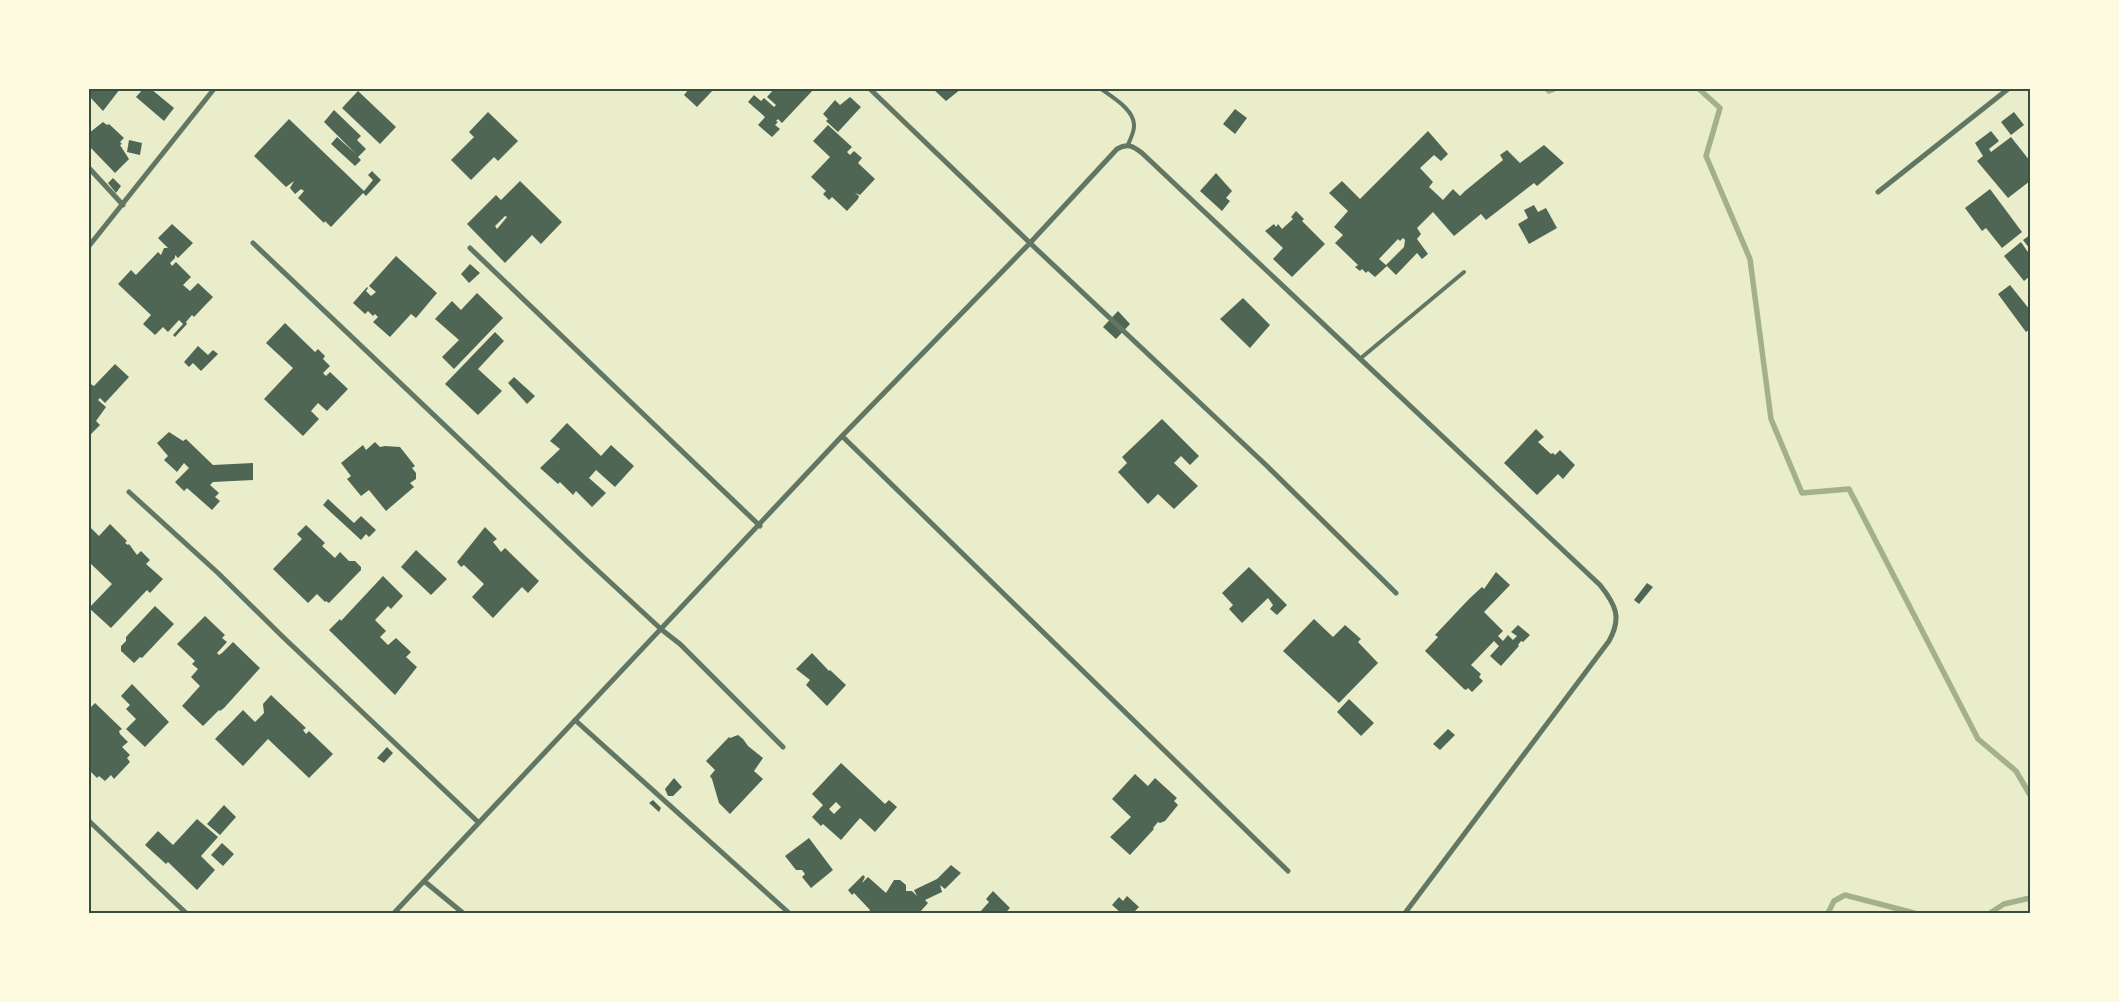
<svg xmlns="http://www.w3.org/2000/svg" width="2119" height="1002" font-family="Mulish,sans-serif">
<rect width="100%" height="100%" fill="#e9edc9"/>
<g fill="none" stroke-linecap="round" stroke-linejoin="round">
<!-- stream -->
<path stroke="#a3b18a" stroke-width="5.5" d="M1547,89L1549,91L1554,89
M1699,89L1720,108L1706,156L1750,259L1771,419L1802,493L1849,489L1978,739L2016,771L2030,795
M1828,913L1834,901L1845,895L1914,913
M1990,913L2004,904L2030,898"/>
</g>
<!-- building -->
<path fill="#4f6655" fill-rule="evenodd" d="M89,89H120L103,111L89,96Z
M143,89H151L174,108L164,121L136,97Z
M689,89H714L697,107L684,95Z
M774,89H814L782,123L778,119L776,121L778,122L775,125L780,129L772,137L758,125L765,117L748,102L754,95L761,101L764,98L774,107L776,105L767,97Z
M933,89H961L946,101Z
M358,91L396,127L380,144L342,108Z
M850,97L861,107L838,132L826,121L828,119L823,114L835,100L840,105Z
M1235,109L1247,118L1235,134L1223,124Z
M334,110L361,136L357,140L366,149L358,157L361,160L355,166L331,144L337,137L356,154L324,122Z
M488,112L518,141L498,161L494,157L471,180L451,160L474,137L469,132Z
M2014,112L2024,125L2011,135L2001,122Z
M289,119L364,191L373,180L368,175L372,171L381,180L366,196L363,193L331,227L325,221L324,223L298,198L304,191L301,189L295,194L290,188L294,181L286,187L254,156Z
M103,122L107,125L109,124L124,138L120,142L122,144L120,145L129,159L115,173L89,146V133Z
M828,125L852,147L847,152L850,155L854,151L862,158L858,163L875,179L860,195L855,193L859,196L858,199L847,211L832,197L829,200L823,194L826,191L811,177L830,157L813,141Z
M1428,131L1448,154L1441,161L1434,155L1420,168L1433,182L1429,187L1443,200L1453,189L1460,196L1465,191L1503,160L1500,155L1507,150L1520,163L1544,145L1564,163L1537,186L1534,183L1486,220L1481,214L1454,236L1433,212L1417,228L1421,234L1417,239L1428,254L1422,259L1417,253L1396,275L1386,265L1404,247L1405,240L1403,238L1400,241L1398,239L1379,259L1387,266L1375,277L1368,271L1366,273L1362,269L1360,271L1355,267L1358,265L1335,243L1343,235L1334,227L1348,211L1329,193L1342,181L1360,199Z
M1991,131L1999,141L1989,149L1991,152L2011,137L2030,161V181L2008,198L1977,161L1983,156L1975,143Z
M129,140L142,143L140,155L127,152Z
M1216,173L1232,191L1226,198L1230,201L1222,211L1200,191Z
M113,178L121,186L116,193L108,183Z
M520,181L562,222L541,244L532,235L505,263L467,224L496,195L501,200ZM505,216L507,217L497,229L495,226Z
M1990,189L2022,232L2002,248L1986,228L1982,231L1965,208Z
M1534,205L1538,212L1546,208L1557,228L1529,244L1518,224L1528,218L1524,210Z
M1296,211L1304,219L1302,221L1325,244L1292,277L1273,259L1283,248L1265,231L1274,224L1276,227L1278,224L1282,229L1293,219L1291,217Z
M172,224L193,243L178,258L175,255V258L170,263L172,266L176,262L191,277L183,285L190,291L198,283L213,297L194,317L192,315L186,322L187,324L175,337L173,335L183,324L179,320L168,332L163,327L155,335L143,324L151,315L118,284L131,270L136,275L158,252L161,255L164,248H168L158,238Z
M2030,235V249L2023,240Z
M2021,242L2030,255V276L2024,281L2004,256Z
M396,256L437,293L416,318L411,314L390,337L373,322L378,317L375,314L373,316L368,311L365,314L353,303L367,287L368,288L366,291L371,296L376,292L369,286Z
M470,264L480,273L469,283L461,274Z
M2010,285L2030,310V329L2026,332L1998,294Z
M477,293L503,318L454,369L442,357L459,340L435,319L452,301L461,310Z
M1243,298L1270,325L1250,348L1220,319Z
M1118,311L1130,324L1116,339L1103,327Z
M285,323L315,352L318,349L325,356L323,359L330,366L323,373L326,376L330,372L348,389L327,411L318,403L311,411L319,419L303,436L264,399L293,368L266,343Z
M495,332L504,341L478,369L502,391L478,415L445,384Z
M198,346L208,355L213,350L218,354L201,371L193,363L189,367L184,362Z
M115,364L129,377L105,403L100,398L98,400L106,407L96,421L100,425L90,435L89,383L94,386Z
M514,377L535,396L527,404L508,383Z
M1162,419L1199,456L1190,465L1181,456L1174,463L1198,486L1174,509L1158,494L1148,504L1118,472L1127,463L1122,457Z
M567,423L601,456L611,445L634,466L615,487L596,470L589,478L606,493L592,507L576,491L573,495L560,482L558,484L540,468L560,449L550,441Z
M1536,429L1544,437L1538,442L1551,454L1553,453L1555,455L1560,450L1575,465L1563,479L1558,474L1537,495L1504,463Z
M169,432L183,441L186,439L213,465L253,463V480L213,482L210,485L219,493L215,497L220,501L212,510L187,488L184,491L175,482L189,468L184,463L177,472L164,460L168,456L157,443Z
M375,442L380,447L385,446L400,447L415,466L412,468L416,473V479L410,483L414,487L386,511L369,490L361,496L347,479L351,476L341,463L363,445L366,450Z
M328,499L354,523L361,516L376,530L369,537L366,534L361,540L323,505Z
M110,524L127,541L125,543L128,545L129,544L137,555L141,551L150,560L146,564L163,579L150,593L147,590L111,628L89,608L112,584L89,562V526L99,536Z
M306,525L325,543L322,546L335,558L340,552L349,561H355L361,567V570L329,603L326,601L325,602L317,594L308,603L273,569L302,539L297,534Z
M485,527L497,539L493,542L501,552L505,548L539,581L528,593L522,587L493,618L472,597L484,584L464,565L461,567L457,562Z
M416,550L447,579L431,595L401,567Z
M1249,567L1287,605L1277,615L1270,609L1273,605L1268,598L1242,623L1229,609L1233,605L1222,593Z
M1496,572L1510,585L1484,612L1503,631L1498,636L1503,641L1508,635L1513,640L1517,636L1511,632L1518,625L1530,635L1523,642L1521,641L1518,645L1519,646L1501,666L1490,656L1499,646L1494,641L1471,665L1481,674L1479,677L1483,681L1472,692L1468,688L1466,690L1464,689L1425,651L1438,637L1435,635L1469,599L1482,587L1484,589Z
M383,576L403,596L391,609L388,606L375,620L386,631L380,637L388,645L396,638L411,652L406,657L417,667L395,695L329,630L340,619L341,621Z
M1647,583L1653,587L1639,604L1634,600Z
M155,606L174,624L142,658L140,657L134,663L121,651V646L126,641V637Z
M205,616L225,635L222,638L227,642L217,653L219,655L222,653L233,642L260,668L224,708L220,711L219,710L203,726L182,706L200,686L191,677L198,669L192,664L195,661L177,644Z
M1314,619L1333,637L1345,625L1361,639L1358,642L1378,663L1339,703L1283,651Z
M812,653L829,671L830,670L846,685L827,706L806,685L810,680L796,669Z
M132,684L169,722L145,747L126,729L136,719L126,709L130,705L121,696Z
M271,695L306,728L303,730L306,734L309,731L333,754L309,778L268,739L243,766L215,739L243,710L255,722L264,713L263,704Z
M1349,699L1374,723L1361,736L1337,712Z
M95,703L122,729L119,731L120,734L128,742L122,747L130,755L127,758L130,762L114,779L111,775L105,781L99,776L97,778L89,770V709Z
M1448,729L1455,735L1440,750L1433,744Z
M738,735L743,739L748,746L763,758L754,771L763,779L730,814L719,803L712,779L710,776L715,770L706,761L729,737L730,738Z
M387,747L393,753L384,763L377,758Z
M841,763L885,804L889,800L897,807L875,832L860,818L841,840L823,824L821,826L812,817L823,805L812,794ZM836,802L841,807L834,814L829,809Z
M1135,774L1148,786L1155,778L1177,798L1174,801L1178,805L1165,821L1160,823L1158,822L1153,828L1154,829L1130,855L1110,837L1131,817L1112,799Z
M674,778L682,787L673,796H668L665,789Z
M653,800L661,808L659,812L649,803Z
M224,805L236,817L220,835L207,824Z
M197,819L218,837L201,856L215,870L197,890L168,862L166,864L145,845L158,831L173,845Z
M809,838L833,870L811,888L802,877L805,874L802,870H796L785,856Z
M222,843L234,854L223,866L211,855Z
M951,865L961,873L945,889L940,885L942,892L925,900L928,903L919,913H867L870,910L854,893L852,895L848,890L863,875L865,877L862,883L868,877L886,893L894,880H900L906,885V891H912L917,896L914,890L937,879Z
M993,891L1010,908L1005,913H979L989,902L986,899Z
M1127,896L1139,907L1134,912L1136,913H1121L1112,905L1119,897L1123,901Z"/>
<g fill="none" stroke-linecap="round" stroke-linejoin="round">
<!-- service -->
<path stroke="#617663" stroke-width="4" d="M1101,89C1112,97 1135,110 1134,126C1134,133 1130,139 1128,145
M1361,358L1464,272"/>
<!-- minor -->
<path stroke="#617663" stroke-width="5" d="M870,89L1030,243L1267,466L1396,593
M89,168L123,205
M1878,192L2008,89
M253,243L582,556L662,630L680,644L783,747
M89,246L214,89
M470,248L760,526
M842,436L1288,871
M129,492L218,573L283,637L478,822
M575,720L789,913
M89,821L186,913
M424,881L463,913
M394,913L842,436L1030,243L1117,149C1128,143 1133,146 1142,153L1600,585C1616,605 1622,618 1609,641L1405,913"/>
</g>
<!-- border -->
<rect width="2119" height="1002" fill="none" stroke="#fefae0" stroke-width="180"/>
<rect x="90" y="90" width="1939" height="822" fill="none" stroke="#344e41" stroke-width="2"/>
</svg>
